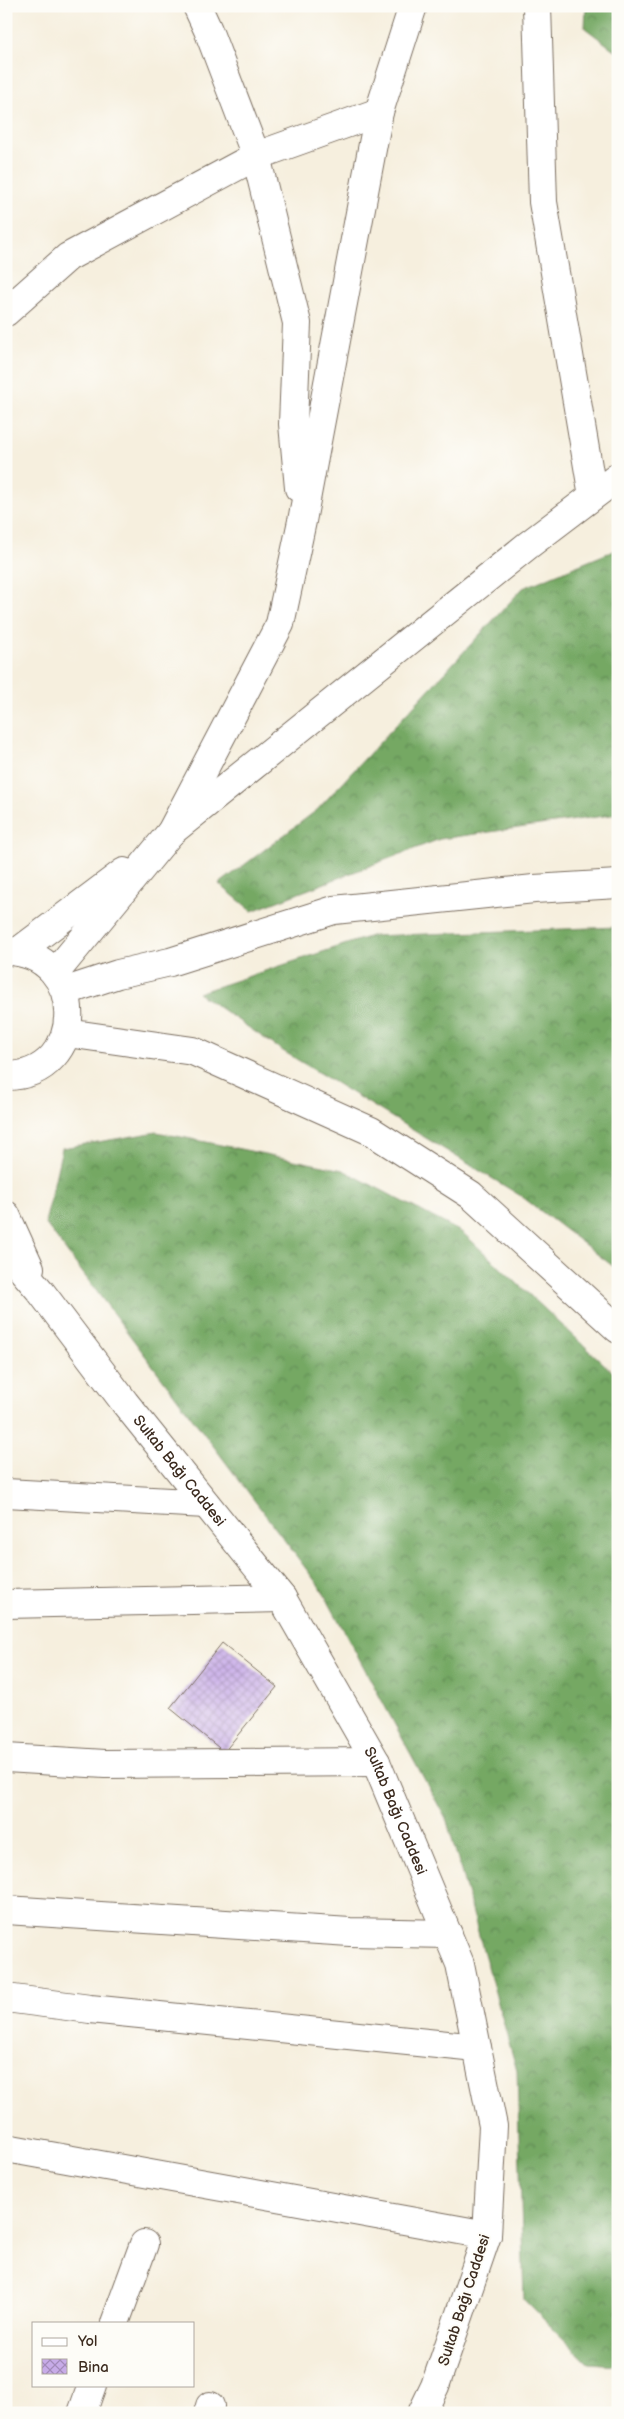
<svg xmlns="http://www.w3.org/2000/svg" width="624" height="2419" font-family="'Balsamiq Sans',sans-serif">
<defs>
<pattern id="forest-crowns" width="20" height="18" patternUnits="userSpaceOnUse" patternTransform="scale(1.25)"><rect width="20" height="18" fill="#74a864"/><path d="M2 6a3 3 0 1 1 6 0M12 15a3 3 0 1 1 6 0" fill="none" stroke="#608952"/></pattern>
<pattern id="building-cross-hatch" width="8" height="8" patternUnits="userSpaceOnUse" patternTransform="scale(1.25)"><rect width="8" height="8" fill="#c7abe8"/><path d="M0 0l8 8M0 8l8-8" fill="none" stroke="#a38bbb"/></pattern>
</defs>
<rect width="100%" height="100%" fill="#fdfcf7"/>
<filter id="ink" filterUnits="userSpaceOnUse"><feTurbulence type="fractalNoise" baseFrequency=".02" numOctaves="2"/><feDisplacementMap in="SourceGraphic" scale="10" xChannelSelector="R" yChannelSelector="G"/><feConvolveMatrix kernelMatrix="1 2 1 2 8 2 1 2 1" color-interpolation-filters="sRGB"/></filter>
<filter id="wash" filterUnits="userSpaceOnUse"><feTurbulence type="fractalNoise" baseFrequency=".0096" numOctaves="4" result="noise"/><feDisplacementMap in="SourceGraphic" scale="20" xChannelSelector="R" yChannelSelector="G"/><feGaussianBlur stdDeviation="1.12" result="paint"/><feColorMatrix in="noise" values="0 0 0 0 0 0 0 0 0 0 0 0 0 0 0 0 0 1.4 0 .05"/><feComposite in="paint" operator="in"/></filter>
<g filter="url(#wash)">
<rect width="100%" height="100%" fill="#f6efde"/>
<!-- forest -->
<path fill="url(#forest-crowns)" stroke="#586941" d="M586,6H618V53L585,28Z
M618,549V814L440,839L252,911L219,884L317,810L523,588Z
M618,927V1270L521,1196L283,1051L198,993L371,936Z
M157,1132L343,1170L463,1233L618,1377V2365L588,2363L524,2300L517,2071L447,1821L322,1590L45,1223L62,1148Z"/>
<g id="blocks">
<!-- building -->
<path fill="url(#building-cross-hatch)" d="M222,1643L277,1687L224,1752L170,1708Z"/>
</g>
</g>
<g filter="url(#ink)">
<use href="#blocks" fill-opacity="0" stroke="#7c6f61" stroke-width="1"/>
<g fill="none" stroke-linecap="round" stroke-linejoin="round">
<defs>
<g id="minor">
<path d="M197,6L208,30L256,156L297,323L293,424L299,488"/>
<path d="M6,312L68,257L256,156L379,112"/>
<path d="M6,951C89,952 89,1076 6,1076"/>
<path d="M19,951L124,872"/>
<path d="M55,973L171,832L280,624L302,521L379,112L413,6"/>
<path d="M66,991L118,974L170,962L334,910L534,889L618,884"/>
<path d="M67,1033L193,1051L371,1131L471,1195L618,1329"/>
<path d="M6,1215L30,1268"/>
<path id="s1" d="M6,1251L41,1292L125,1403L282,1598L376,1762L460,1964L493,2126L487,2235L435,2386L422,2413"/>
<path d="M6,1493L206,1504"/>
<path d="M6,1604L282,1598"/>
<path d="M6,1758L105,1764L376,1762"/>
<path d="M6,1910L350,1932L448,1934"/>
<path d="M6,1998L90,2009L477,2048"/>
<path d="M6,2148L487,2235"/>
<path d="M115,2323L144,2244"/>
<path d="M82,2413L92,2385"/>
<path d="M208,2413L210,2406"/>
</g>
<path id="tertiary" d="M537,6L543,202L593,496
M171,832L527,546L618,477"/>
</defs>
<!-- minor casing -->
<use href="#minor" stroke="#7c6f61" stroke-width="30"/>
<!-- tertiary casing -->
<use href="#tertiary" stroke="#7c6f61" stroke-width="30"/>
<!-- minor -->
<use href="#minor" stroke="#fff" stroke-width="28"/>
<!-- tertiary -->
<use href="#tertiary" stroke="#fff" stroke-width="28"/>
</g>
</g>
<g text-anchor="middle" stroke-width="4" stroke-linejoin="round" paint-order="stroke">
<!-- street labels -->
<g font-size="15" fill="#3b2a1e" stroke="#fdfcf7">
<text dy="5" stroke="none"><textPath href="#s1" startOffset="280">Sultab Bağı Caddesi</textPath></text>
<text dy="5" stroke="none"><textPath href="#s1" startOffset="685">Sultab Bağı Caddesi</textPath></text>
<text transform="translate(464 2300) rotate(-72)" y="5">Sultab Bağı Caddesi</text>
</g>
</g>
<!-- margin -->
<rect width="624" height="2419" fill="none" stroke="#fdfcf7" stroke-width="25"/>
<!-- legend -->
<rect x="32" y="2322" width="162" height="65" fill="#fdfcf7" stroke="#afa8a0"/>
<rect x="42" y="2338" width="25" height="8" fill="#ffffff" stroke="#afa8a0"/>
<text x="78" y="2346" font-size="15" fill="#3b2a1e">Yol</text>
<rect x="42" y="2359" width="25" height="15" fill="url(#building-cross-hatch)" stroke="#afa8a0"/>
<text x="78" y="2372" font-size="15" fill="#3b2a1e">Bina</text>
</svg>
